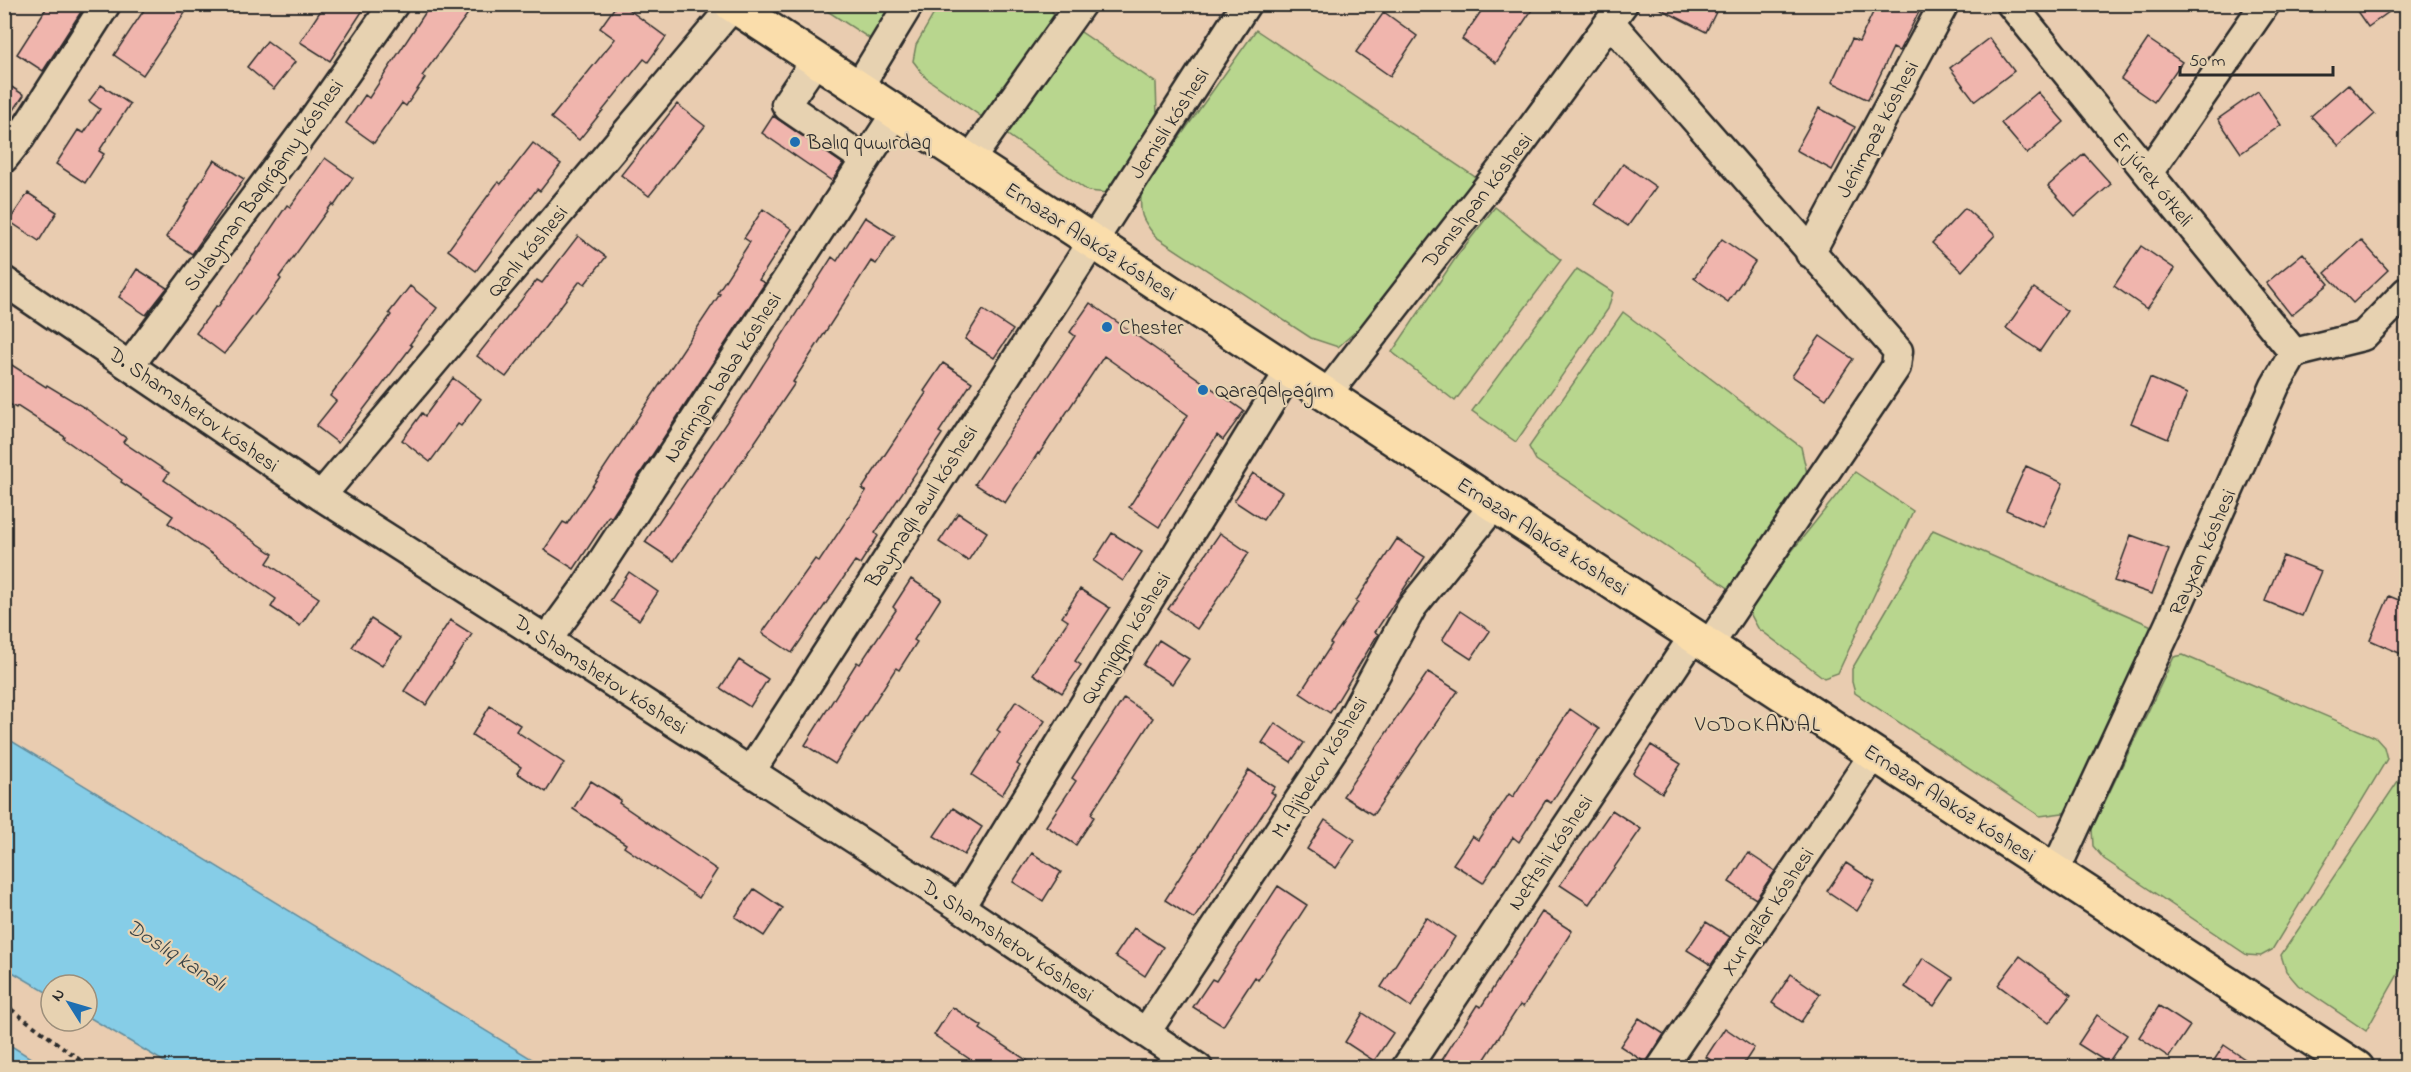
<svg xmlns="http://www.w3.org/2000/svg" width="2411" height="1072" font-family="'Indie Flower',sans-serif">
<rect width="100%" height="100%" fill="#e9ccb0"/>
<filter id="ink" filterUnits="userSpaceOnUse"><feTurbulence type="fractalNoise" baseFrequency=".0167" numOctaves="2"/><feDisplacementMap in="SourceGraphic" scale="12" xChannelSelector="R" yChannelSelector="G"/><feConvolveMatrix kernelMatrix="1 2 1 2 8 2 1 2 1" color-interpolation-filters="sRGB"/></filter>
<g filter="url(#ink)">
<!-- green -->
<path fill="#b8d68e" stroke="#72805c" stroke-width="1.5" d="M818,5H902L875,42Z
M939,5H1049L1053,13L1156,83L1157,115L1148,144L1108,193L1088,191L926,78L913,61L916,45Z
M1256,30L1478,179L1373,316L1338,347L1311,338L1156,237C1142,220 1138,213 1142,190Z
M1495,207L1561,260L1455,401L1392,352L1457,256Z
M1577,269L1613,292L1608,309L1516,442L1472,411Z
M1623,312L1801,447L1809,482L1733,591L1536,460L1529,447Z
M1855,472L1913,511L1838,673L1824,678L1758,628L1750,613L1752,601Z
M1933,530L2154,627L2070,812L2040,816L1855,693L1852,682V669Z
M2183,655L2375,737L2384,747L2387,759L2272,950L2261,956L2247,955L2104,859L2093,846L2092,829L2174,657Z
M2406,775V960L2366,1031L2298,985L2286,971L2281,955L2400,778Z"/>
<!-- water -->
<path fill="#86cde7" stroke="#628c9c" stroke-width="1.5" d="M4,737H5L545,1067H173L87,1016V985H51V995L4,967Z
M5,1042L45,1067H5Z"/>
<!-- building -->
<path fill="#f0b5ad" stroke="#2b2b2b" stroke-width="1.5" d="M49,4H86L43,71L17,54Z
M148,4H191L143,75L114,55Z
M325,4H367L330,61L300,42Z
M431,4H475L422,76L425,78L406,106L402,103L374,143L346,123L365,95L369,98Z
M617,4H621L666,37L648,62L644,59L579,140L551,118L615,39L600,28Z
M1486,4H1536L1496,63L1462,39Z
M1651,4H1720L1706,32Z
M1877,4H1923L1899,51L1893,48L1868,100L1832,82L1852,39L1859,42Z
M2352,4H2400L2368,27Z
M1384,12L1417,36L1390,76L1356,52Z
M1989,38L2014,71L1975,101L1950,68Z
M2148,39L2182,62L2154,102L2121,79Z
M267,41L295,62L274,89L247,67Z
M4,82L24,95L4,125Z
M2348,84L2375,114L2339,146L2311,116Z
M101,85L130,104L99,151L104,154L85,183L56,164L78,130L84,133L100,109L89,101Z
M2258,91L2281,125L2241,153L2218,119Z
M2038,92L2064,122L2027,154L2001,123Z
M677,104L705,126L649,196L621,175Z
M1819,108L1855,127L1832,170L1796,150Z
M773,116L843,164L832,181L762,133Z
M533,143L561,164L540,191L537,189L476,271L448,250L498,182L501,184Z
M2084,154L2111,184L2075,216L2048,186Z
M325,158L353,178L334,206L332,204L279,277L281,279L261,306L224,354L196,333L216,306L218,307L287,205L290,207Z
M214,160L244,179L192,254L166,237Z
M1623,164L1656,187L1628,226L1595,204Z
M28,193L57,212L39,241L9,221Z
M1965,208L1995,235L1962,271L1932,243Z
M763,209L792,229L759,280L765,283L611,518L609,516L574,569L544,550L563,522L567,524L720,294L717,293L750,242L744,238Z
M865,217L895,236L876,264L871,261L793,382L795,383L674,561L645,542L732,414L832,257L837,261Z
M578,236L606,257L585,284L580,281L506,377L477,356L537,280L542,283Z
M1722,239L1755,262L1728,302L1694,278Z
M2361,240L2388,270L2353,303L2325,273Z
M2141,246L2175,269L2147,309L2114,286Z
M2303,253L2329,284L2291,315L2266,283Z
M137,269L167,288L146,315L119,297Z
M410,286L437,308L410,344L412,346L338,443L316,426L336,401L330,396L391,315L389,313Z
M2034,288L2067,311L2040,351L2006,328Z
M1090,303L1244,411L1223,440L1217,435L1159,527L1129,507L1188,415L1104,356L1039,454L1038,453L1005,503L975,484L1075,336L1070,332Z
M983,310L1013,330L994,358L965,339Z
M1820,336L1853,359L1826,399L1792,376Z
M4,360L46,387L47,385L85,408L126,438L123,442L169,473L164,480L273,554L267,563L319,598L300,626L271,607L276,599L168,523L173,516L121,482L122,480L64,439L65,437L17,406L16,408L4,401Z
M943,363L972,382L939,432L942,434L875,533L878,536L860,564L855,561L792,653L762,633L815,559L819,562L866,491L862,489L926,393L924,391Z
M453,378L481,399L461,426L458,424L430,462L402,440L422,413L425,416Z
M2150,378L2187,394L2168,439L2131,423Z
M2026,466L2063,483L2043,527L2006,510Z
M1253,473L1282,492L1263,520L1234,501Z
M958,513L987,532L968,561L939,542Z
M1112,533L1142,552L1123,581L1094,561Z
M1220,533L1249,553L1197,629L1168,609Z
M2131,535L2169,549L2152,594L2114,581Z
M1397,539L1425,557L1375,632L1378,634L1330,713L1300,693L1332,644L1330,643L1358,602L1356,601Z
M2283,556L2321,571L2302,616L2265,601Z
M629,572L658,592L639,620L610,601Z
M911,579L941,598L914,640L917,642L899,670L896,668L835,764L805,745L857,662L860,664L896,610L893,607Z
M1080,589L1110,608L1075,661L1081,665L1062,693L1033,674L1068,621L1062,617Z
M2389,596L2406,603V656L2370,640Z
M1460,611L1490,631L1471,659L1442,640Z
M371,619L400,638L382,666L352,647Z
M450,620L472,634L426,705L404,691Z
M1159,640L1189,659L1172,684L1143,665Z
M739,660L768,679L750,707L720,688Z
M1428,672L1458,691L1373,815L1343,796Z
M1124,698L1153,718L1091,814L1094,817L1076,845L1046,826L1076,781L1072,778Z
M1016,701L1045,721L1017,764L1020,766L1002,795L972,775L1000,732L997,730Z
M490,706L520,725L516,731L564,763L546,792L517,773L521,767L472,735Z
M1570,709L1599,729L1551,803L1546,800L1519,842L1513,837L1483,883L1453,864L1472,836L1478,840L1509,794L1513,797Z
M1275,723L1304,743L1291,762L1262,743Z
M1651,745L1681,764L1662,793L1633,773Z
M1249,770L1275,787L1271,792L1275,795L1194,919L1165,900Z
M591,781L621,800L619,803L717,870L699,898L624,847L626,844L573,809Z
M953,808L982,827L964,855L934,836Z
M1612,810L1641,829L1589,904L1560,885Z
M1325,820L1355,840L1336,868L1307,849Z
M1032,853L1061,872L1043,901L1013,882Z
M1748,853L1775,871L1756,899L1729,882Z
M1846,863L1875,882L1857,911L1827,891Z
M1278,886L1307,905L1258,980L1255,977L1223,1026L1193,1007L1212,979L1216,981Z
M754,889L783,908L764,936L735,917Z
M1542,912L1572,931L1523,1007L1520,1005L1479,1068H1437L1477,1005L1481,1007Z
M1426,917L1455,937L1411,1007L1381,987Z
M1706,922L1730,937L1711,965L1687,950Z
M1134,928L1163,947L1145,976L1115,956Z
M2020,956L2071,995L2049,1023L1998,985Z
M1923,958L1953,978L1934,1006L1905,987Z
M1791,974L1820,994L1801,1022L1772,1003Z
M2159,1006L2190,1026L2169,1057L2139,1037Z
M952,1007L982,1026L980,1029L1038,1068H983L934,1035Z
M1363,1013L1393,1033L1374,1061L1345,1042Z
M2097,1015L2127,1035L2108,1063L2078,1044Z
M1639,1018L1664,1034L1646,1063L1620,1046Z
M1725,1028L1754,1048L1741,1068H1723L1706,1057Z
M2224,1045L2258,1068H2209Z"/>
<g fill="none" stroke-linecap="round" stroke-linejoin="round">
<defs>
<path id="minor" d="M2011,4L2294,353
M1611,23L1898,351L1896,367L1709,645
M816,60L786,104L788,107L864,159
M858,88L909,4
M4,158L20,138L106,4
M969,161L1081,4
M2148,173L2265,4
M1810,253L1944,4
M4,281L321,496L547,640L960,907L1198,1068
M130,365L312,121L394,4
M1327,394L1501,170L1623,4
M321,496L733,6
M547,640L585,588L896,113
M751,771L1246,4
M2055,871L2169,625L2275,386L2294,353L2363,336L2406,292
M960,907L1290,370
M1146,1032L1345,731L1412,607L1495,504
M1406,1068L1694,636
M1661,1068L1874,754"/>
<path id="major" d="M731,4L1874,754L2357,1068"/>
</defs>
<!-- minor casing -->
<use href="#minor" stroke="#2b2b2b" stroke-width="33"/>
<!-- major casing -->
<use href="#major" stroke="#2b2b2b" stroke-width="38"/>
<!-- path -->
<path stroke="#2b2b2b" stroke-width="4" stroke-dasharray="4.5 4.5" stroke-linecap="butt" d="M4,1004L91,1068"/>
<!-- minor -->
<use href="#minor" stroke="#e7d2b1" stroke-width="28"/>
<!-- major -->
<use href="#major" stroke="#faddab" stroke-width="33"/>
</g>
</g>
<!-- markers -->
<g fill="#1f6fb2" stroke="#e7d2b1" stroke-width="2">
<circle cx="795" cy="142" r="6"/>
<circle cx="1107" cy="327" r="6"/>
<circle cx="1203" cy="390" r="6"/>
</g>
<g text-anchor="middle" stroke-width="4.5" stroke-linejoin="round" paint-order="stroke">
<!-- street labels -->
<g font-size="21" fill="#2b2b2b" stroke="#e7d2b1">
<text transform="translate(1169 123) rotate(-57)" y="7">Jemisli kóshesi</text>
<text transform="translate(1877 129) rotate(-62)" y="7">Jeńimpaz kóshesi</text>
<text transform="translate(2153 179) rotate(51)" y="7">Er júrek ótkeli</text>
<text transform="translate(263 185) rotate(-54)" y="7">Sulayman Baqırǵanıy kóshesi</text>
<text transform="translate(1477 200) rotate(-52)" y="7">Danıshpan kóshesi</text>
<text transform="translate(1091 241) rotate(33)" y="7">Ernazar Alakóz kóshesi</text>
<text transform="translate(527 251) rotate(-50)" y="7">Qanlı kóshesi</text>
<text transform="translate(722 377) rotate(-57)" y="7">Narimjan baba kóshesi</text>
<text transform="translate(194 409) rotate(35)" y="7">D. Shamshetov kóshesi</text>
<text transform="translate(921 506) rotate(-57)" y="7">Baymaqlı awıl kóshesi</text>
<text transform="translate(1543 536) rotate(33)" y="7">Ernazar Alakóz kóshesi</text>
<text transform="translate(2202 552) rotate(-66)" y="7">Rayxan kóshesi</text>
<text transform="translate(1125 638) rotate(-58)" y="7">Qumjıqqın kóshesi</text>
<text transform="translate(601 674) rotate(33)" y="7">D. Shamshetov kóshesi</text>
<text transform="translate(1319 767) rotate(-58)" y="7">M. Ajibekov kóshesi</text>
<text transform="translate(1950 803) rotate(33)" y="7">Ernazar Alakóz kóshesi</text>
<text transform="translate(1550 852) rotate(-56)" y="7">Neftshi kóshesi</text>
<text transform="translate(1767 911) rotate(-56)" y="7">Xur qızlar kóshesi</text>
<text transform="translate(1008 940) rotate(34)" y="7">D. Shamshetov kóshesi</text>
</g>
<!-- poi labels -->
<g font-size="21" fill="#2b2b2b" stroke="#e7d2b1" text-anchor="start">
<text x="807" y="149">Balıq quwırdaq</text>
<text x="1119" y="334">Chester</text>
<text x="1215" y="397">Qaraqalpaǵım</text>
</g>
<!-- neighbourhood labels -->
<g font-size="22" letter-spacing="1.5" fill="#2b2b2b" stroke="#e7d2b1">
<text x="1758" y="731">VODOKANAL</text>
</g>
<!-- water labels -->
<g font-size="22" font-style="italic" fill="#394347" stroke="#e7d2b1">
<text transform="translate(177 954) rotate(33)" y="8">Doslıq kanalı</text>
</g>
</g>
<!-- margin -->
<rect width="2411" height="1072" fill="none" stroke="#e7d2b1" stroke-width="24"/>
<rect x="12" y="12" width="2387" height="1048" fill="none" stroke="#2b2b2b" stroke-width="2" filter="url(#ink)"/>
<!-- north arrow -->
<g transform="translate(69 1003) rotate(307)"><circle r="28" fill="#e7d2b1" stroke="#9c8f7b" stroke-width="1.5"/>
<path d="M0-4.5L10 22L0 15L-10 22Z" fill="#1f6fb2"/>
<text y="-9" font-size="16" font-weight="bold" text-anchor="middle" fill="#2b2b2b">N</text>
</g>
<!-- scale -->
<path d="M2180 66v9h153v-9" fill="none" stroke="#2b2b2b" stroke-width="3"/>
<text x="2189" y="66" font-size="18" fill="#2b2b2b" stroke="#e7d2b1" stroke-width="4.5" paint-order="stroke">50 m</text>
</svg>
